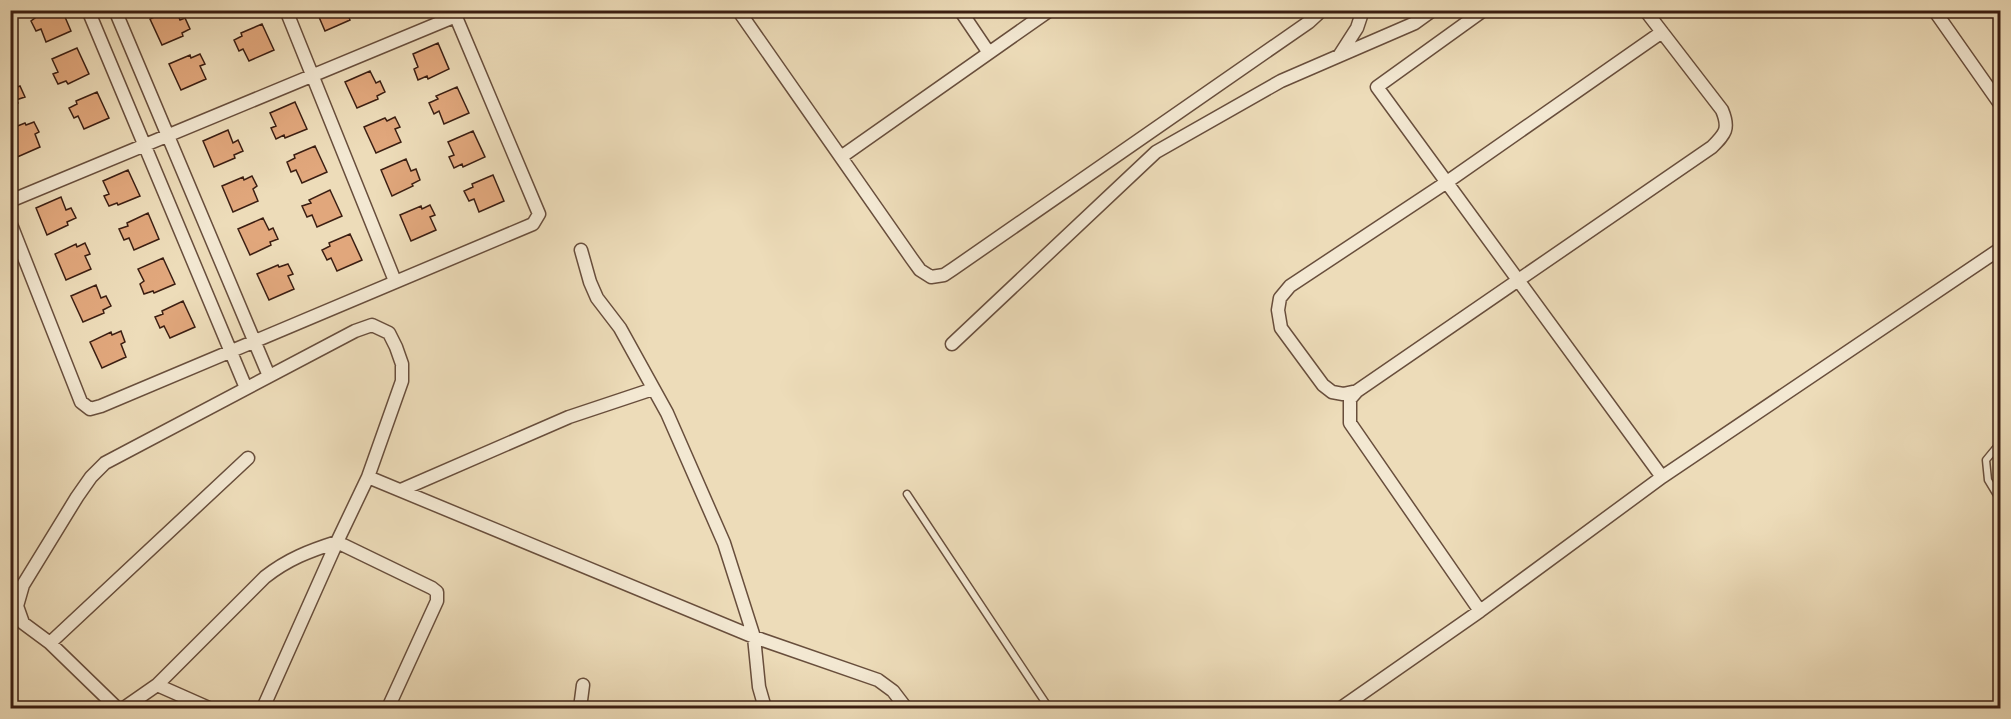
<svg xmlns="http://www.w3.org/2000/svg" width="2011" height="719" font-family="'IM FELL Great Primer',serif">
<rect width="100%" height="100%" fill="#eddcb9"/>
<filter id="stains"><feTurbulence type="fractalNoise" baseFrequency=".00333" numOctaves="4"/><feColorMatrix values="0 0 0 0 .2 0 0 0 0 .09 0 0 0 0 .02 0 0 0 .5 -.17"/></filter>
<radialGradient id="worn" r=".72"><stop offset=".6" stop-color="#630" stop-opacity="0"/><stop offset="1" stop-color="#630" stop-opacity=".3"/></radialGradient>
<!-- building -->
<path fill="#e1a77c" stroke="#3b1e12" stroke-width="1.5" d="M46,10H62L71,31L46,42L41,29L36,31L31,21Z
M169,10H176L180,20L185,18L190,29L182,33L183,36L162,45L150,19Z
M316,10H346L350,20L325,31Z
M262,24L274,50L249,61L243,49L239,51L234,40L242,36L241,33Z
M438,43L449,69L428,79L427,76L418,80L414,69L418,67L413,54Z
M77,48L89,74L68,84L66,81L58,84L53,74L58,72L52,59Z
M200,54L205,64L200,66L206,79L181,90L169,64L190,55L191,58Z
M370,71L376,83L380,81L385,92L377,96L378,99L357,108L345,82Z
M10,78L15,88L20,86L25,97L16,100L18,103L10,107Z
M457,87L469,113L444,124L439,111L434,114L429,103L438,99L436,96Z
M97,92L109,118L84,129L78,116L74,118L69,108L77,104L76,101Z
M295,102L307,129L285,138L284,135L276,139L271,128L276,126L270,113Z
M395,117L400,127L395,129L401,142L376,153L364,127L385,118L387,121Z
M34,122L39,132L35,134L40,147L15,158L10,147V129L25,123L26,125Z
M228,130L233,143L238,140L243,151L234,155L235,158L214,167L203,141Z
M473,131L485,157L463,167L462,164L454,168L449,157L454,155L448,142Z
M315,146L327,172L302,183L296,170L291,172L287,162L295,158L294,155Z
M406,159L411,171L416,169L420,180L412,184L413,186L392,196L381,170Z
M128,170L140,196L118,205L117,203L109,206L104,196L109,194L103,181Z
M493,175L504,201L479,212L474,199L469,201L464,191L473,187L472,184Z
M252,176L257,186L253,189L258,201L233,212L222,186L243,177L244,180Z
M330,190L342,216L317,227L312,215L307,217L302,206L311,203L309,200Z
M61,197L66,210L71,208L76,218L67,222L68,225L47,235L36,208Z
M430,205L435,215L430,217L436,230L411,241L400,215L421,206L422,209Z
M148,213L159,239L134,250L129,238L124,240L119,229L128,226L127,223Z
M263,218L269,230L273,228L278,239L270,242L271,245L250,255L238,229Z
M350,234L362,260L337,271L331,258L327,260L322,250L330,246L329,243Z
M85,243L90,254L85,256L91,269L66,280L55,254L76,244L77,247Z
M163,258L175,284L154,293L153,291L144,294L140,284L144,281L138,269Z
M288,264L293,274L288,276L294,289L269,300L257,274L278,265L279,267Z
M96,285L101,298L106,296L111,306L103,310L104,313L83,322L71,296Z
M183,301L195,327L170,338L164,326L160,328L155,317L163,314L162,311Z
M121,331L125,342L121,344L126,357L102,368L90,342L111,332L112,335Z"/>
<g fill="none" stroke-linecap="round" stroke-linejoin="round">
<defs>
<path id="service" d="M2000,443L1986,460L1988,480L2000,500
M907,494L1049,708"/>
<path id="minor" d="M88,10L246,388
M115,10L269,376
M286,10L395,281
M738,10L912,259L920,270L931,277L944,275L953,269L1309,22L1322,10
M960,10L989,53
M1484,10L1377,87L1662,477
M1934,10L2000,104
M1339,56L1357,28L1363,10
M841,157L1050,10
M10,201L456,16
M10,222L81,402L90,409L101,406L533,224L539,214L453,10
M581,250L590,282L597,298L620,328L667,413L724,543L754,637L759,687L765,708
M952,344L1156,152L1281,81L1415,23L1433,10
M1357,391L1343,394L1332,392L1323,385L1281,328L1278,310L1280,298L1290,286L1447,182L1662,32
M368,477L754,637L878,680L893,691L906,708
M401,490L569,417L653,389
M1480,611L1350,423V399L1357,391L1712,147C1725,134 1730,129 1722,110L1645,10
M50,643L248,458
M157,685L209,708
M117,708L50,643L23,623L17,606L23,585L77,497L91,477L105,463L355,331L372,325L389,333L396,347L402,364V381L368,477L337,542L263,708
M124,708L157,685L265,577C288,559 309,551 337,542L432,588L437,592V601L388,708
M580,708L583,685
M1341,708L1480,611L1662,477L2000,249"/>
</defs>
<!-- service casing -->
<use href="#service" stroke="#684e3c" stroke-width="9"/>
<!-- minor casing -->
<use href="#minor" stroke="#684e3c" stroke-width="15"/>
<!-- service -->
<use href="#service" stroke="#f3e8d2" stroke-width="6"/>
<!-- minor -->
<use href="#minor" stroke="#f3e8d2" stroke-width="12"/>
</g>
<!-- margin -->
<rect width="2011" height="719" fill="none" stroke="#eddcb9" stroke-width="36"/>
<rect x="12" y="12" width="1987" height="695" fill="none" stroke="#3b1e12" stroke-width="3"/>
<rect x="18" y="18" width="1975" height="683" fill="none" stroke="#3b1e12" stroke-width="1.5"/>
<rect width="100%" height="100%" filter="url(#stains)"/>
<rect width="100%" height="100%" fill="url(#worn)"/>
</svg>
